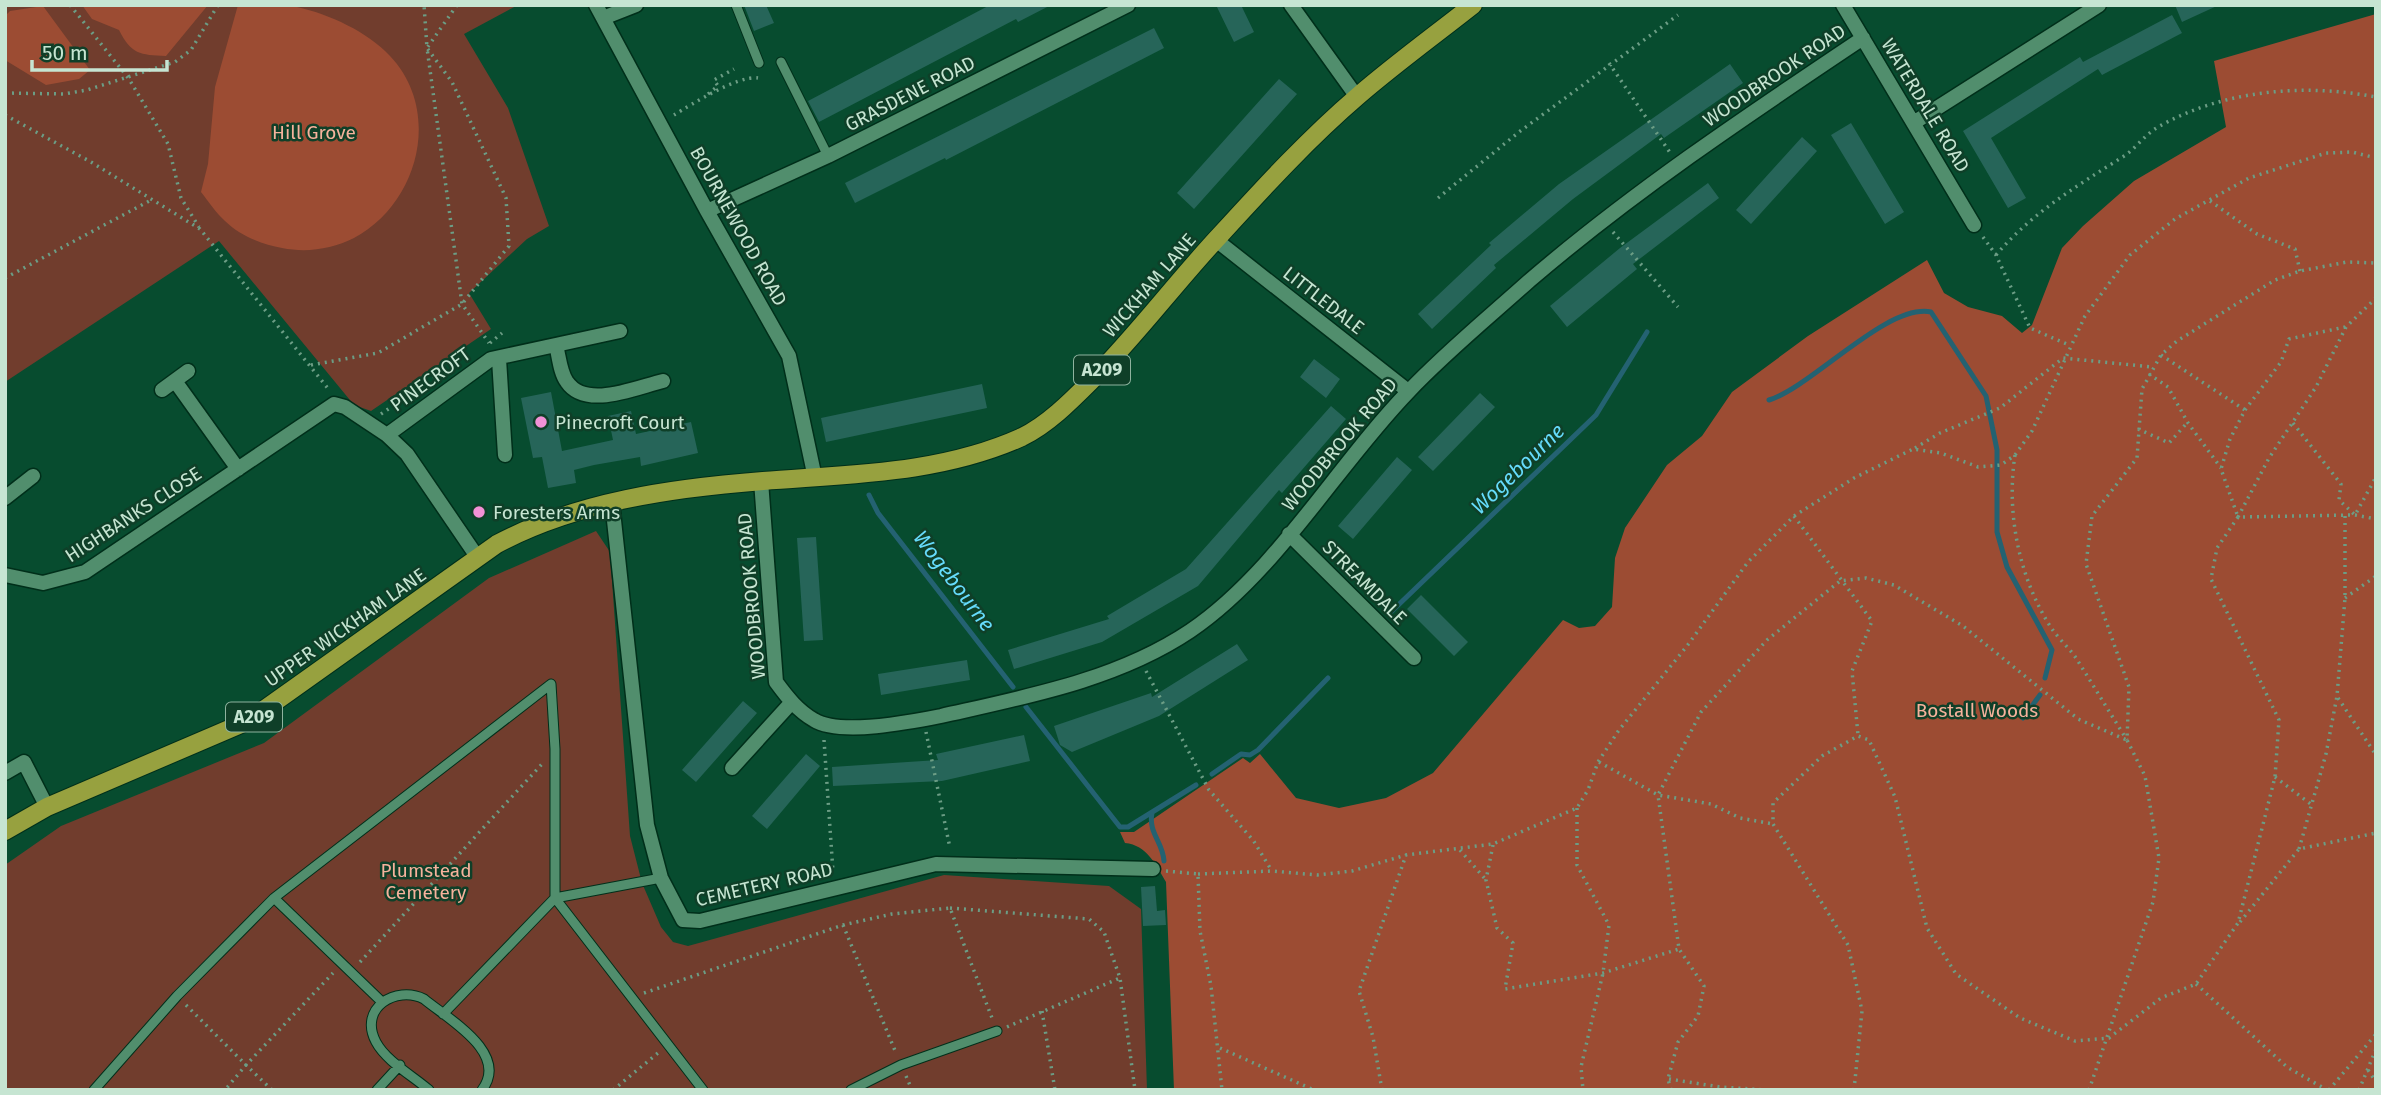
<svg xmlns="http://www.w3.org/2000/svg" width="2381" height="1095" font-family="'Fira Sans',sans-serif">
<rect width="100%" height="100%" fill="#074c2f"/>
<!-- green -->
<path fill="#713d2d" d="M5,5H518L464,34L508,108L549,226L527,239L469,293L491,329L371,411L354,405L219,241L5,382Z
M596,531L610,552L630,836L642,883L661,927L673,942L688,946L944,875L1109,886L1141,909L1147,1090H5V865L61,826L264,743L489,578Z"/>
<!-- forest -->
<path fill="#9c4c33" d="M82,5H208L166,56C140,55 131,54 119,30L92,19Z
M238,5C257,5 278,3 297,7C329,14 368,32 390,56C443,112 418,204 354,238C332,249 307,253 282,248C262,244 240,236 225,221C216,213 209,202 201,192L208,164L215,87Z
M43,6L90,70L79,79L46,85L5,60V16L10,11Z
M2376,14V1090H1174L1166,882C1156,865 1147,845 1125,843L1120,832H1134L1243,758L1250,763L1260,754L1296,798L1339,808L1386,798L1433,773L1563,620L1579,628L1595,626L1612,607L1615,558L1625,528L1667,465L1702,436L1732,392L1808,336L1927,260L1944,293L1968,307L2002,316L2022,333L2032,325L2062,248L2083,226L2134,181L2226,127L2214,61Z"/>
<g fill="none" stroke-linecap="round" stroke-linejoin="round">
<!-- stream -->
<path stroke="#246272" stroke-width="5" d="M1769,400C1813,386 1887,303 1931,312L1986,396L1997,450V532L2007,567L2052,650L2045,678
M869,495L878,513L1013,687
M1391,612L1596,415L1647,332
M1026,707L1120,827H1128L1196,785
M2023,718L2040,695
M1212,774L1241,754L1250,755L1258,750L1328,678
M1152,813C1148,833 1163,842 1164,861"/>
</g>
<!-- building -->
<path fill="#266559" d="M744,5H766L774,23L754,31Z
M990,5H1051L1018,22L1016,19L819,122L808,101Z
M1216,5H1241L1254,32L1234,42Z
M2175,5H2219L2182,22Z
M2172,15L2182,33L2102,75L2098,69L1991,138L2026,198L2008,208L1963,131L2080,57L2083,62Z
M1154,28L1164,48L946,160L945,158L855,203L845,183Z
M1730,64L1743,83L1664,138L1661,134L1573,199L1494,265L1496,268L1432,329L1418,314L1491,245L1489,243L1559,184Z
M1279,79L1297,94L1194,209L1177,193Z
M1851,123L1904,212L1885,224L1831,135Z
M1802,137L1817,151L1751,224L1736,210Z
M1708,183L1719,198L1633,264L1637,269L1567,327L1550,306L1620,248Z
M1314,359L1340,379L1326,398L1300,377Z
M982,384L987,408L826,442L821,418Z
M551,392L562,451L613,440L608,416L631,411L636,434L691,422L698,453L641,466L640,457L594,465L574,470L576,483L548,488L542,457L533,458L521,398Z
M1480,393L1495,407L1433,471L1418,457Z
M1331,406L1346,419L1282,493L1279,490L1198,586L1102,642L1014,669L1008,650L1109,619L1107,616L1186,569Z
M1397,457L1412,470L1353,539L1338,526Z
M816,537L823,640L804,641L797,538Z
M1421,595L1468,642L1454,656L1407,609Z
M1237,644L1248,660L1159,716L1072,752L1060,745L1054,726L1151,693L1152,697Z
M967,660L970,680L881,695L878,674Z
M743,701L757,713L696,782L682,770Z
M1024,735L1030,761L942,781L833,786L832,767L938,760L936,754Z
M806,754L820,766L767,829L752,816Z
M1155,886L1157,911L1165,910L1166,925L1143,926L1141,887Z"/>
<g fill="none" stroke-linecap="round" stroke-linejoin="round">
<defs>
<path id="lane" d="M736,5L759,63
M781,62L828,156
M274,898L382,1002
M443,1014L555,898L661,878
M94,1090L177,996L274,898L551,684L555,749V898L703,1090
M377,1090L400,1065
M429,1090C413,1076 386,1061 376,1042C358,1008 396,985 424,999C448,1019 510,1053 482,1090
M851,1090L901,1065L997,1031"/>
<path id="street" d="M596,5L707,211L789,356L815,478
M1291,5L1357,97
M1843,5L1974,225
M603,18L636,5
M1915,122L2099,5
M707,211L828,156L1128,5
M1216,240L1408,391
M556,345C559,356 560,373 567,382C586,410 637,387 663,381
M499,359L505,455
M175,381L238,469
M162,390L188,371
M387,435L491,359L620,331
M761,481L776,682C787,697 798,711 814,720C840,736 911,722 941,716C1025,697 1117,680 1190,631C1276,573 1337,465 1409,391C1446,352 1489,317 1529,281C1634,191 1748,115 1863,38
M5,498L33,476
M612,502L647,825L661,878L683,920L700,921L936,864L1153,869
M1289,534L1414,658
M5,575L43,583L85,572L334,404L345,407L387,435L407,454L478,558
M732,768L791,703
M5,773L24,762L47,807"/>
<path id="primary" d="M5,831L47,807L248,721L497,544C578,501 673,488 763,481C851,474 940,474 1022,437C1047,425 1070,402 1090,382C1137,335 1176,282 1222,233C1265,186 1309,138 1358,96C1395,64 1435,35 1473,5"/>
</defs>
<!-- lane casing -->
<use href="#lane" stroke="#002f1a" stroke-width="11"/>
<!-- street casing -->
<use href="#street" stroke="#002f1a" stroke-width="17"/>
<!-- primary casing -->
<use href="#primary" stroke="#002f1a" stroke-width="20"/>
<!-- path -->
<path stroke="#6c9d85" stroke-width="3.5" stroke-dasharray="2 5" stroke-linecap="butt" d="M70,5L129,79L168,144L181,198L199,227
M457,5L427,48L462,304L489,343
M1609,63L1671,154
M5,93L64,94L87,90L175,62L191,50L218,5
M708,94L718,86L714,80L734,69
M5,115L91,162L200,229L330,391
M674,115C692,104 738,75 758,78
M1438,198L1519,132L1678,15
M2210,201L2257,234L2295,249L2300,271
M1613,232L1678,307
M1983,237L1996,255L2030,328L2069,345
M1996,255C2032,213 2075,187 2121,158C2135,150 2144,135 2158,127C2223,90 2304,83 2376,97
M5,278L153,199
M490,343L502,333
M2161,355L2245,410L2230,439L2221,469L2238,517
M311,365L378,353L462,304L509,246L506,198L452,82L427,48L424,5
M2149,374L2168,387L2188,423L2221,468
M2245,410L2281,362L2289,339L2345,327
M381,414L447,369
M2293,423L2341,484L2339,500L2355,515L2376,477
M2138,429L2169,443L2187,423
M1915,448L1940,433L2000,408L2063,358L2152,367
M2015,455C2006,513 2019,579 2052,629C2059,639 2069,648 2076,658C2093,685 2110,713 2127,740
M1794,516L1872,621L1852,671L1858,735
M2238,517L2269,458L2316,387L2346,327L2376,298
M2345,598L2376,576
M1146,671L1209,790L1253,840L1272,871
M2338,698L2376,755
M926,732L950,848
M824,740L833,872
M1599,762L1658,795L1711,804L1740,818L1773,824
M2275,777L2312,805
M1577,808V865L1609,925L1603,973L1581,1067L1583,1090
M1493,845L1486,880L1497,928L1513,943L1505,989L1603,973L1679,949
M2299,849L2326,754L2337,696L2345,598V516
M1460,850L1486,880
M1166,871L1198,874L1200,931L1211,986L1222,1090
M1198,874L1272,871L1317,875L1352,871L1406,855L1493,844L1577,808L1588,790L1598,762L1619,730L1687,646L1748,562L1794,516L1854,478L1913,449L1941,453L1978,467L2001,465L2015,455L2032,431L2085,316L2130,255L2175,219L2249,178L2326,153L2352,152L2376,158
M950,908L1089,919L1104,932L1120,978L1135,1090
M2240,922L2299,849L2376,833
M843,925L896,1053
M360,962L542,764
M2196,984L2287,1067L2327,1090
M644,993L843,925L892,914L950,908L992,1018
M186,1005L246,1065L225,1090
M1042,1011L1055,1090
M1007,1027L1120,978
M1220,1048L1314,1090
M2368,1070L2376,1082
M906,1076L912,1090
M1669,1079L1720,1087L1767,1090
M272,1090L246,1065L333,973
M613,1090L658,1053
M1382,1090L1373,1037L1359,991L1406,855
M1671,1090L1668,1079L1678,1042L1698,1016L1704,986L1679,949L1658,795L1701,712L1767,640L1840,581L1866,578L1894,585L1963,626L2078,719L2127,740
M1854,1090L1862,1011L1848,945L1773,824V803L1822,756L1858,736L1869,740L1895,797L1927,928L1956,974L2020,1018L2075,1041L2109,1038L2161,998L2196,984L2238,923L2275,777L2279,720L2211,579L2217,548L2238,517L2355,515L2376,519
M2089,1090L2153,902L2159,858L2145,776L2127,740L2129,687L2086,564L2092,516L2137,458L2142,389L2161,355L2177,341L2275,280L2300,271L2347,262L2376,263
M2329,1090L2376,1034
M2359,1090L2376,1049"/>
<!-- lane -->
<use href="#lane" stroke="#518e6d" stroke-width="9"/>
<!-- street -->
<use href="#street" stroke="#518e6d" stroke-width="14"/>
<!-- primary -->
<use href="#primary" stroke="#97a13f" stroke-width="18"/>
</g>
<!-- markers -->
<g fill="#f291d6" stroke="#0f3f28" stroke-width="2.5">
<circle cx="541" cy="422" r="7"/>
<circle cx="479" cy="512" r="7"/>
</g>
<g text-anchor="middle" stroke-width="5" stroke-linejoin="round" paint-order="stroke">
<!-- shield labels -->
<g fill="#0f3f28" stroke="#8fb39f" stroke-width="2">
<rect x="1074" y="355.5" width="56" height="29" rx="5"/>
<rect x="226" y="702.5" width="56" height="29" rx="5"/>
</g>
<g font-size="18" font-weight="bold" fill="#c6e5d2">
<text x="1102" y="376">A209</text>
<text x="254" y="723">A209</text>
</g>
<!-- street labels -->
<g font-size="19" fill="#c6e5d2" stroke="#0f3f28">
<text transform="translate(1774 75) rotate(-34)" y="7">WOODBROOK ROAD</text>
<text transform="translate(910 93) rotate(-27)" y="7">GRASDENE ROAD</text>
<text transform="translate(1926 105) rotate(59)" y="7">WATERDALE ROAD</text>
<text transform="translate(739 226) rotate(61)" y="7">BOURNEWOOD ROAD</text>
<text transform="translate(1149 285) rotate(-49)" y="7">WICKHAM LANE</text>
<text transform="translate(1324 300) rotate(38)" y="7">LITTLEDALE</text>
<text transform="translate(430 379) rotate(-36)" y="7">PINECROFT</text>
<text transform="translate(1339 444) rotate(-50)" y="7">WOODBROOK ROAD</text>
<text transform="translate(133 514) rotate(-33)" y="7">HIGHBANKS CLOSE</text>
<text transform="translate(1365 582) rotate(45)" y="7">STREAMDALE</text>
<text transform="translate(751 596) rotate(-95)" y="7">WOODBROOK ROAD</text>
<text transform="translate(345 627) rotate(-35)" y="7">UPPER WICKHAM LANE</text>
<text transform="translate(764 884) rotate(-13)" y="7">CEMETERY ROAD</text>
</g>
<!-- park labels -->
<g font-size="19" fill="#f6b29c" stroke="#0f3f28">
<text x="314" y="139">Hill Grove</text>
<text x="1977" y="717">Bostall Woods</text>
<text x="426" y="877">Plumstead<tspan x="426" dy="22">Cemetery</tspan></text>
</g>
<!-- poi labels -->
<g font-size="19" fill="#c6e5d2" stroke="#0f3f28" text-anchor="start">
<text x="555" y="429">Pinecroft Court</text>
<text x="493" y="519">Foresters Arms</text>
</g>
<!-- water labels -->
<g font-size="21" font-style="italic" fill="#65dbfb" stroke="#0f3f28">
<text transform="translate(1518 469) rotate(-44)" y="7">Wogebourne</text>
<text transform="translate(954 581) rotate(53)" y="7">Wogebourne</text>
</g>
</g>
<!-- border -->
<rect width="2381" height="1095" fill="none" stroke="#c6e5d2" stroke-width="14"/>
<!-- scale -->
<path d="M32 60v10h135v-10" fill="none" stroke="#c6e5d2" stroke-width="3.5"/>
<text x="42" y="60" font-size="21" fill="#c6e5d2" stroke="#0f3f28" stroke-width="5" paint-order="stroke">50 m</text>
</svg>
